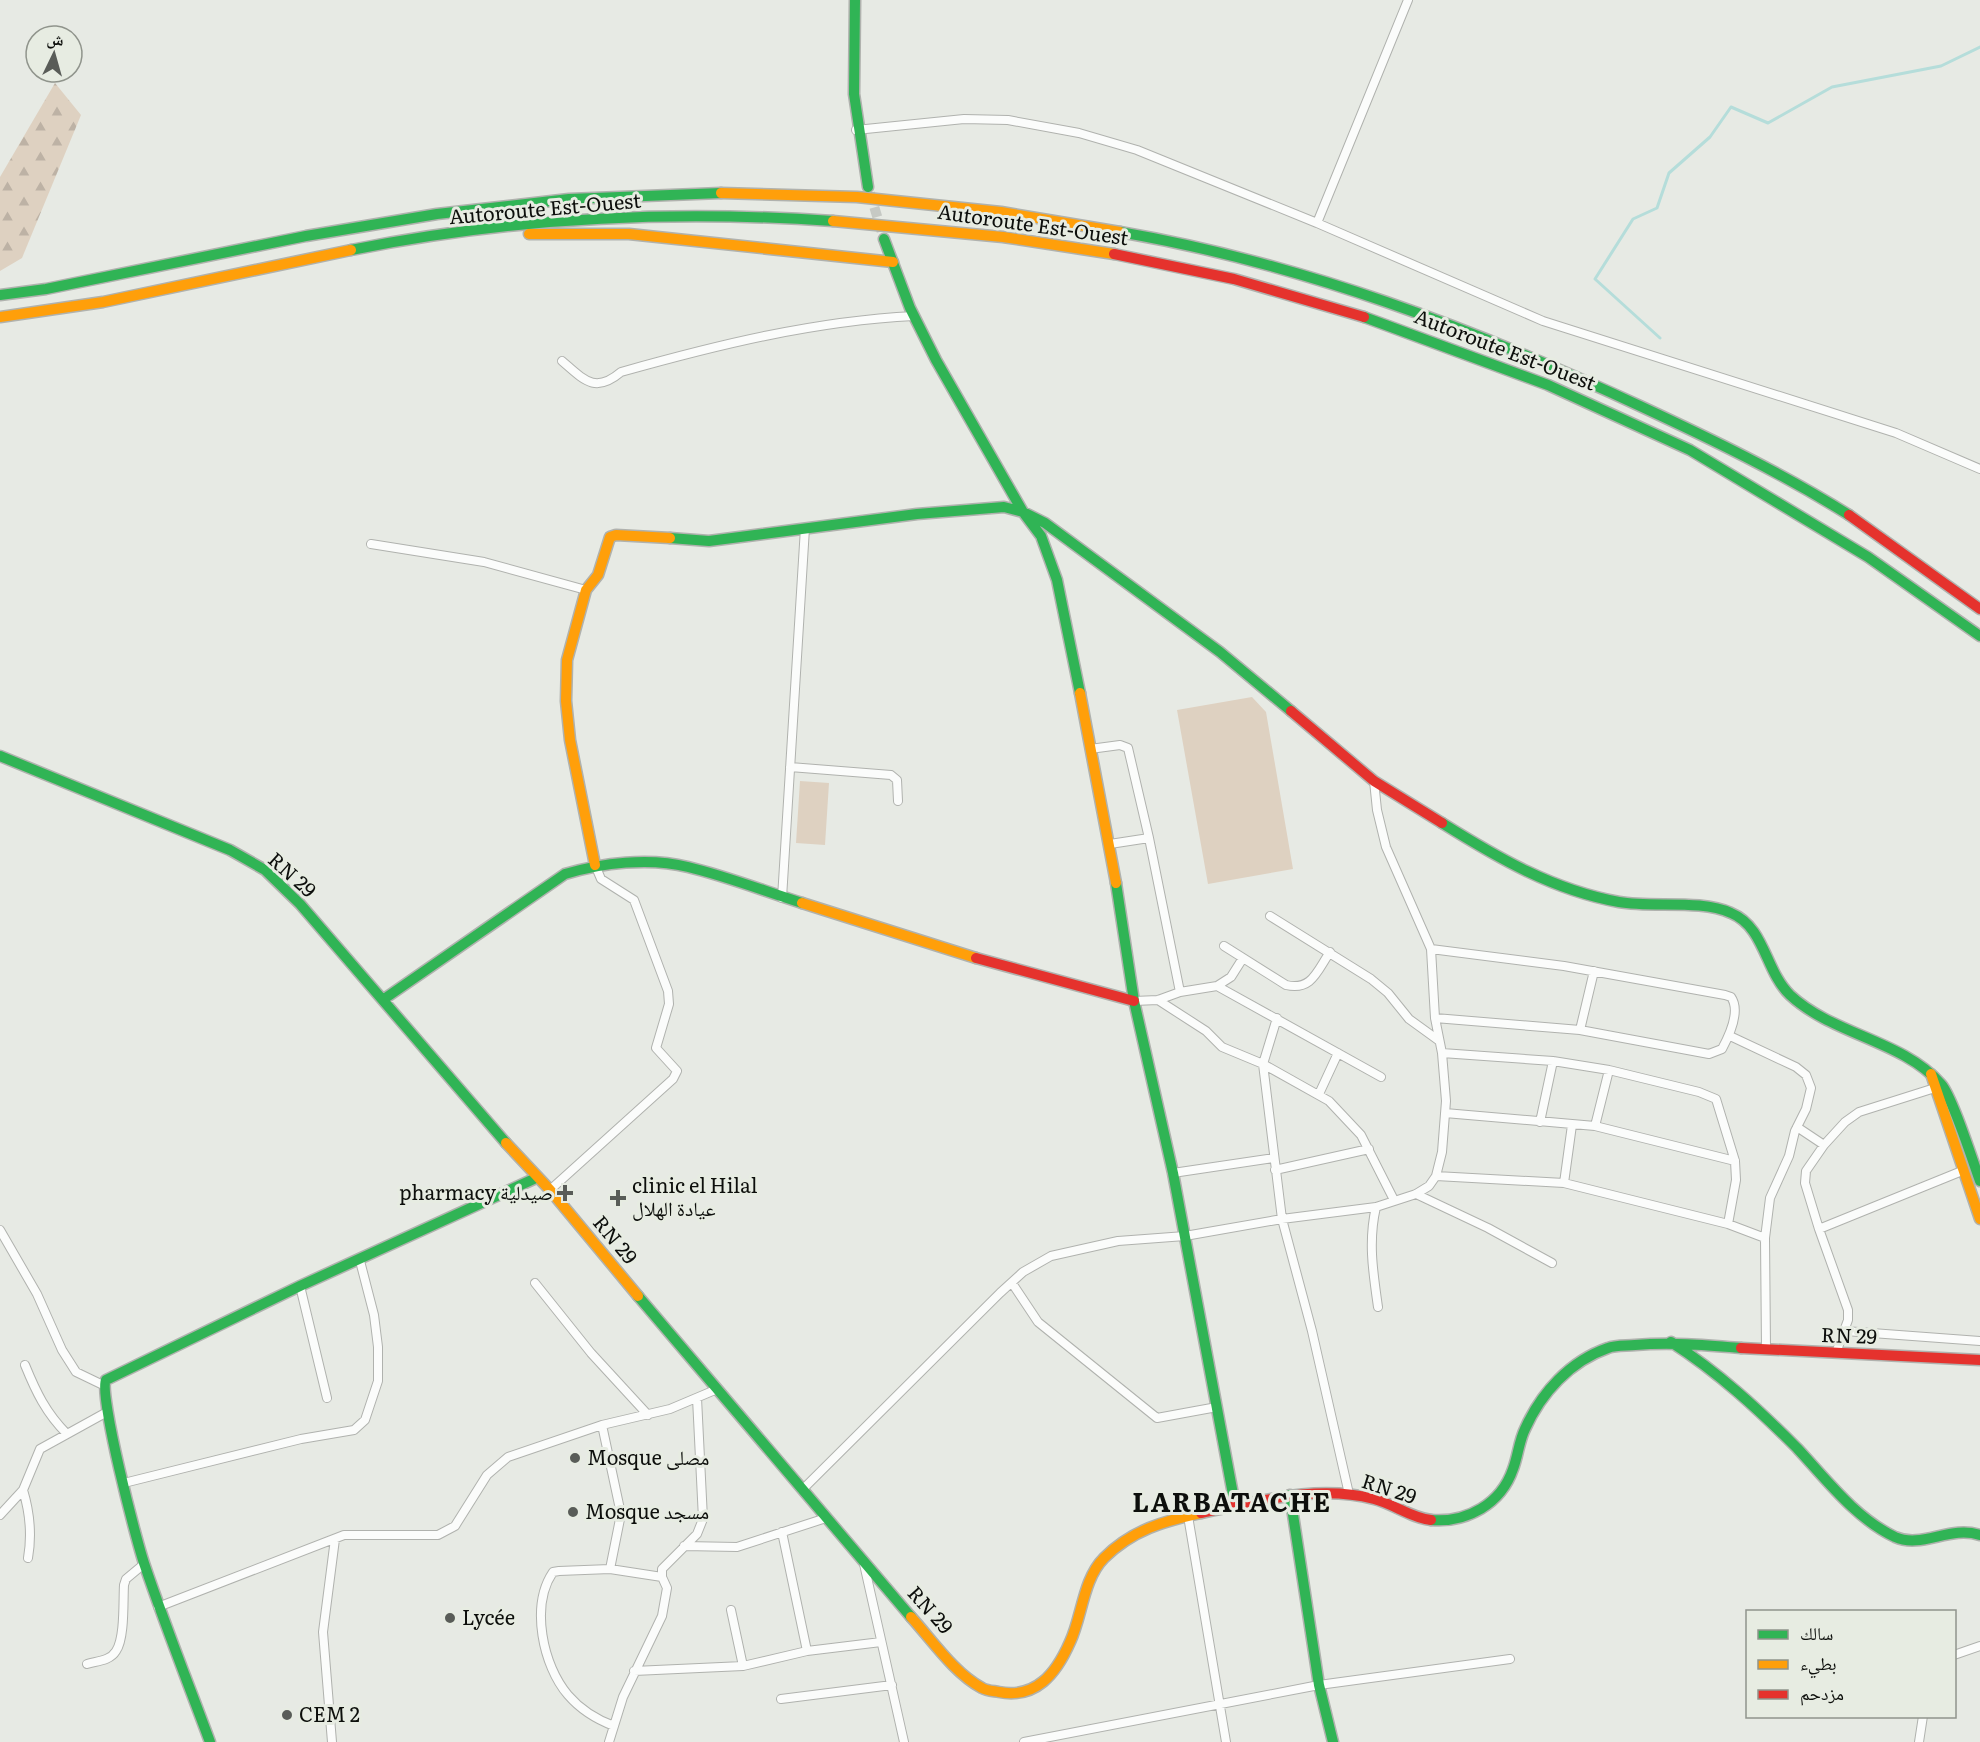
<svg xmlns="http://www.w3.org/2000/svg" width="1980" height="1742" font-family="Literata,'Noto Naskh Arabic',serif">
<defs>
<pattern id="forest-firs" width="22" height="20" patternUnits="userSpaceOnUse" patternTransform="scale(1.5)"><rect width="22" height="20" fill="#ded1c1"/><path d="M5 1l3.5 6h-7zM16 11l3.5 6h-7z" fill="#bdb2a5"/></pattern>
</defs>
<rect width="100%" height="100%" fill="#e7eae4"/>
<!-- forest -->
<path fill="url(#forest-firs)" d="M55,83L81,115L22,258L0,271V177Z"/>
<!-- pitch -->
<path fill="#ded1c1" d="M1252,697L1266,712L1293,869L1208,884L1177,710Z
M800,781L829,783L825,845L796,843Z"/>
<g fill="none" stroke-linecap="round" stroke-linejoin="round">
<!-- stream -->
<path stroke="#b5ddda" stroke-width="3" d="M1660,338L1595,279L1633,219L1657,208L1669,173L1710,137L1731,107L1768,123L1832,87L1941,66L1980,47"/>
<!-- secondary-tunnel -->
<path stroke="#c6c9c4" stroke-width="10" stroke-dasharray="10 5" stroke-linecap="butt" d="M870,193L884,239"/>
<defs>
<path id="street" d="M856,130L964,119L1008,120L1079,133L1137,150L1317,223L1543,321L1896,433L1980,469
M1317,223L1408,0
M562,361C584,380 595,394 621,372C717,345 814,321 914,316
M371,544L484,562L586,590
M1090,749L1120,745L1128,748L1149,838L1180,992
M790,767L891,775L897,780L898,801
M1110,844L1149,838
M782,898L805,528
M1270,916L1371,979L1388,993L1409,1019L1438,1040
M1224,946L1286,985C1312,991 1317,971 1330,952
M1431,949L1564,966L1725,995L1731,997C1741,1011 1729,1036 1722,1049L1709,1054L1580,1030L1435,1018
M1217,986L1231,977L1243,958
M1158,1000L1206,1031L1222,1047L1263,1064L1329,1101L1361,1135L1394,1200
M1134,1001L1158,1000L1180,992L1217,986L1381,1077
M1277,1018L1263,1064L1282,1219L1312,1331L1349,1494
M1580,1030L1594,971
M1730,1036L1796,1067L1806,1075L1811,1088L1806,1109L1795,1131L1789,1156L1770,1198L1765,1238
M1442,1053L1553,1061L1609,1070L1699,1092L1716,1099L1735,1161L1736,1180L1728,1224
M1319,1094L1338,1053
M1445,1113L1595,1126L1735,1161
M1540,1122L1553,1061
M1595,1126L1609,1070
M1797,1127L1824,1145
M1275,1170L1369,1149
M1173,1173L1274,1158
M1436,1176L1564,1183L1728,1224L1765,1238L1766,1348
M1564,1183L1572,1125
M550,1190L673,1079L677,1071L656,1048L669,1004L668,991L634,900L601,879L595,865
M1416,1194L1488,1228L1552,1263
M1376,1207C1368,1241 1373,1272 1378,1307
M1819,1229L1962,1171
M0,1230L37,1294L62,1350L76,1372L103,1385
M535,1283L591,1353L648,1415
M1012,1283L1038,1322L1157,1418L1217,1407
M300,1286L327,1398
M1845,1331L1980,1341
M1836,1353L1848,1320V1310L1819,1229L1805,1183L1806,1171L1824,1145L1845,1122L1859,1112L1938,1087
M25,1365C36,1392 46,1413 67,1434
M602,1425L621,1514L610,1569
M124,1483L301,1439L354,1430L365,1420L378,1381V1347L374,1315L360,1261
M23,1490L40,1449L107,1412
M802,1490L1000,1293L1023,1272L1051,1256L1118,1241L1185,1236L1282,1219L1376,1207L1416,1194L1429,1186L1436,1176L1442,1152L1446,1101L1442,1053L1435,1018L1431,949L1386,847L1377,810L1374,781
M0,1515L23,1490C30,1513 32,1535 28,1558
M1188,1516L1226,1742
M782,1532L807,1651
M684,1546L737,1547L826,1518
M864,1564L904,1742
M158,1607L344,1535H438L455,1526L487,1475L508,1457L602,1425L670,1409L715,1390
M731,1610L743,1666
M1954,1655L1980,1646
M87,1664C97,1661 110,1661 116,1651C125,1638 123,1601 124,1585L126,1579L144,1564
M634,1671L743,1666L807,1651L881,1642
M781,1699L892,1685
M614,1726C598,1720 580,1709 568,1695C543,1666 530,1606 553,1572L559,1571L610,1569L662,1577
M332,1742L323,1632L335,1539
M609,1742L623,1697L662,1616L667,1588L662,1577V1569L697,1534L703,1519L697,1398
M1024,1742L1319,1685L1510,1659
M1919,1742L1923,1716"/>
<path id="fast" d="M855,0L854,94L868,187
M1120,232C1300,263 1475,329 1640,406C1711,439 1782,473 1849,515
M884,239L910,308L936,360L1023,512L1041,536L1057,580L1080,693
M351,250C508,218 673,210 833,221
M0,295L46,289L306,236L437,214L569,199L721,193
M1364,317L1548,385L1690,450L1868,557L1980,636
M670,538L709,541L917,514L1004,507L1023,512L1045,523L1220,652L1291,711
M0,756L230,850L265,870L300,904L506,1143
M1442,823C1498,858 1553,890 1619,902C1653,908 1700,899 1731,913C1765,927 1765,971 1790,995C1833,1035 1902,1040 1941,1084C1952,1096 1973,1162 1980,1181
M1116,883L1134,1001L1173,1173L1235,1505
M384,999L565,874C602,863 649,857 688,867C726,876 764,891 802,903
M638,1296L911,1617
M1671,1342C1718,1372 1758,1409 1797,1448C1826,1479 1855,1518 1895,1537C1922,1549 1950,1525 1980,1535
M1290,1495L1319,1685L1333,1742
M1431,1520C1467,1523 1501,1504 1513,1469C1518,1456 1519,1441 1525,1429C1541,1393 1570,1361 1608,1348C1616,1345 1627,1346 1635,1345C1671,1342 1705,1345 1741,1348
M210,1742C188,1683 165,1625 145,1566C137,1544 98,1393 106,1380L300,1286L536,1178"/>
<path id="slow" d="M721,193L857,197L1001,212L1120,232
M833,221L1003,237L1114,254
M529,234H629L893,262
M0,317L103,302L351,250
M1080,693L1116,883
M595,865L570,740L566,701L567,660L586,590L598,575L610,537L616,535L670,538
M802,903L976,958
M1931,1074L1980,1219
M506,1143L550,1190L638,1296
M911,1617C932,1640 954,1673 982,1688C987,1691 994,1691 999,1692C1036,1699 1056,1674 1070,1642C1082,1617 1083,1579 1104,1558C1132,1530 1164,1521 1201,1513"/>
<path id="jam" d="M1114,254L1234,279L1364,317
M1849,515L1980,609
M1291,711L1374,781L1442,823
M976,958L1134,1001
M1741,1348L1980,1360
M1201,1513C1258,1502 1316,1484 1374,1499C1394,1504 1411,1518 1431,1520"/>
</defs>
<!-- street casing -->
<use href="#street" stroke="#b0b2ae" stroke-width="10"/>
<!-- fast casing -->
<use href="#fast" stroke="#b0b2ae" stroke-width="13"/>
<!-- slow casing -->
<use href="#slow" stroke="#b0b2ae" stroke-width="13"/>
<!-- jam casing -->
<use href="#jam" stroke="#b0b2ae" stroke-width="13"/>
<!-- street -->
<use href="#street" stroke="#fbfcfb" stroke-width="8"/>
<!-- fast -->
<use href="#fast" stroke="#30b455" stroke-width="10"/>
<!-- slow -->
<use href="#slow" stroke="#ff9f0a" stroke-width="10"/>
<!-- jam -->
<use href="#jam" stroke="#e5322d" stroke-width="10"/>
</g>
<!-- markers -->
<g fill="#595c58" stroke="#e7ece2" stroke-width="2">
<path d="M562 1184h6v6h6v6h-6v6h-6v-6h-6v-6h6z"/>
<path d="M615 1189h6v6h6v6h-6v6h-6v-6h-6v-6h6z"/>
<circle cx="575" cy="1458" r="6"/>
<circle cx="573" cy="1512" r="6"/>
<circle cx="450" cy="1618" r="6"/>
<circle cx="287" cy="1715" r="6"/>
</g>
<g text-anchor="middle" stroke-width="6" stroke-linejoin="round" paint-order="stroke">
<!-- street labels -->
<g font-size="20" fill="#0d0f0c" stroke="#e7ece2">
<text transform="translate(545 209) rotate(-5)" y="7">Autoroute Est-Ouest</text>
<text transform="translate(1033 225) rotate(8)" y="7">Autoroute Est-Ouest</text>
<text transform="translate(1505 350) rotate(21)" y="7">Autoroute Est-Ouest</text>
<text transform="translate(292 875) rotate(42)" y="7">RN 29</text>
<text transform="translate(615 1240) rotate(50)" y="7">RN 29</text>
<text transform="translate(1849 1336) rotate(2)" y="7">RN 29</text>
<text transform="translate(1389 1489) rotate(18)" y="7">RN 29</text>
<text transform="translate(930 1610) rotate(48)" y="7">RN 29</text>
</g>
<!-- poi labels -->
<g font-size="20" fill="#0d0f0c" stroke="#e7ece2" text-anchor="start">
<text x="632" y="1193">clinic el Hilal<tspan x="632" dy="23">عيادة الهلال</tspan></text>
<text x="553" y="1200" text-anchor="end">pharmacy صيدلية</text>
<text x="587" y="1465">Mosque مصلى</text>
<text x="585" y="1519">Mosque مسجد</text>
<text x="462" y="1625">Lycée</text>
<text x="299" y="1722">CEM 2</text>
</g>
<!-- district labels -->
<g font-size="26" font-weight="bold" letter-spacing="1.5" fill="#0d0f0c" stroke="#e7ece2">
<text x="1232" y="1512">LARBATACHE</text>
</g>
</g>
<!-- legend -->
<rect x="1746" y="1610" width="210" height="108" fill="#e7ece2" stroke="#90948c" stroke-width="1.5"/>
<rect x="1758" y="1630" width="30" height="9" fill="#30b455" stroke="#90948c" stroke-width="1.5"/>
<text x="1800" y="1640" font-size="18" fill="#0d0f0c">سالك</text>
<rect x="1758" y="1660" width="30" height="9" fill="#ff9f0a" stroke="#90948c" stroke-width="1.5"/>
<text x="1800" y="1670" font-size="18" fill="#0d0f0c">بطيء</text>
<rect x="1758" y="1690" width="30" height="9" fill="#e5322d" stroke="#90948c" stroke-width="1.5"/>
<text x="1800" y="1700" font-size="18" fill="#0d0f0c">مزدحم</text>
<!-- north arrow -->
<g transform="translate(54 54) rotate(5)"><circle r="28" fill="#e7ece2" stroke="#90948c" stroke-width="1.5"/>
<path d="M0-4.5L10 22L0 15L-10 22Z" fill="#595c58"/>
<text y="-9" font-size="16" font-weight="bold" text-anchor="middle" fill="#0d0f0c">ش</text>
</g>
</svg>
